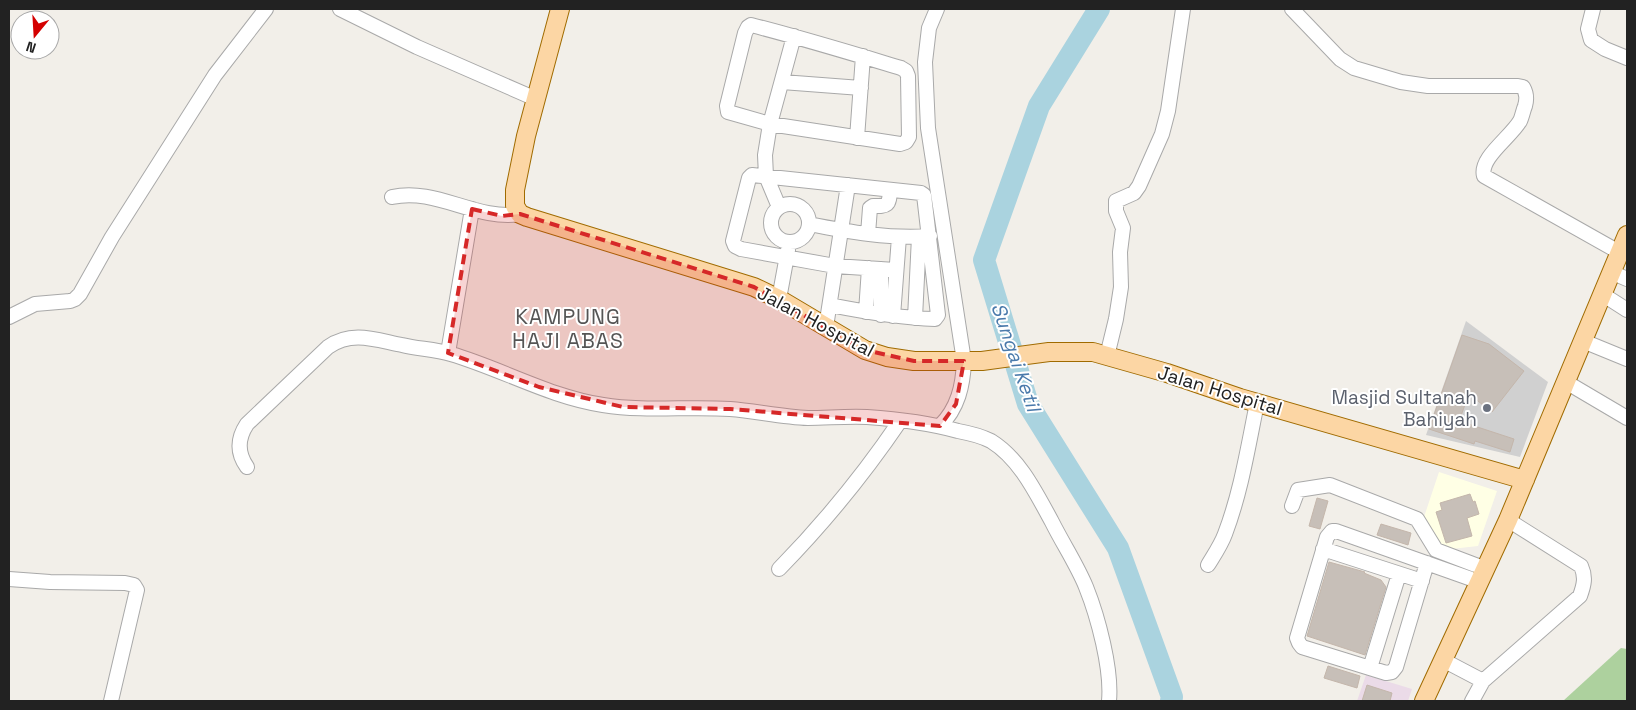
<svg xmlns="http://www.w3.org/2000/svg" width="1636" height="710" font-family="'Space Grotesk',sans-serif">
<rect width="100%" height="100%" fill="#f2efe9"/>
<!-- industrial -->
<path fill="#ebdbe8" d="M1366,675L1412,689L1408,701H1357Z"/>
<!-- education -->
<path fill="#ffffe5" d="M1439,472L1497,491L1478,546L1442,550L1424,517Z"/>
<!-- religious -->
<path fill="#d0d0d0" d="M1466,321L1548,382L1520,457L1426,435Z"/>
<!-- forest -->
<path fill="#add19e" d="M1621,648L1627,649V701H1563Z"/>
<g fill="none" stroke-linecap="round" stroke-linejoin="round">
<!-- river -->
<path stroke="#aad3df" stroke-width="22" d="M1099,9L1039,106L984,260L1028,404L1118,548L1172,697L1171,701"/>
</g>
<!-- building -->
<path fill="#c7bfb8" stroke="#c4b6ab" d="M1462,335L1489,344L1524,371L1492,412L1469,394L1459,421L1514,439L1510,452L1475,441L1474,444L1429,429Z
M1470,494L1473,502L1475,501L1479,514L1467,518L1472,536L1446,543L1436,512L1442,510L1440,503Z
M1317,498L1328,501L1320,529L1309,526Z
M1381,524L1411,533L1408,545L1377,535Z
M1329,562L1365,572L1364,573L1381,580L1386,587L1365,655L1307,636Z
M1328,666L1360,676L1357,688L1324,678Z
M1367,685L1392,693L1390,701H1362Z"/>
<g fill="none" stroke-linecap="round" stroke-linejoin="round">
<defs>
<path id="minor" d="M340,9L417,47L536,99
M937,9L929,28L925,62L928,128L964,361C963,386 958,408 940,426
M1292,9L1340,59L1354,68L1401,82L1428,86H1518L1523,87C1527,94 1527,99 1525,106C1523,111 1522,117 1520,121C1511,137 1479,158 1484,176L1619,252
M1593,9L1588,29L1591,40L1605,49L1627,58
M751,25C802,38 851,53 901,68L906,71L908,76L909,137L906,142L900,144L770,124L728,112L727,106L745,33L748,27Z
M782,82L861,88
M857,138L863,56
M392,197C436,187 476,221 520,214
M771 223a19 19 0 1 1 38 0a19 19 0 1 1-38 0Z
M779,207L766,176L765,155L770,124L794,36
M809,224C849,232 889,239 930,236
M868,234L870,208L873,206C888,206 889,206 890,190
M1611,272L1627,279
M1602,294L1627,310
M779,299L788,250
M830,305C865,312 899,318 935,319L938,315L924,195L921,193L752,175L749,178L733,241L735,246L741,249L835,266L895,270
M866,312L869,268
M881,315V269
M893,316L899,237
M9,317L35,304L70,301L75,299L80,294L112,237L215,75L266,9
M915,318L919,237
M826,327L848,185
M1583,341L1627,359
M448,353L472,209
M1107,356L1116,319L1121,287L1120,252L1123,228L1116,211V201L1134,193L1139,186L1162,134L1168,111L1183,9
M1566,382L1627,418
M247,467C237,453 237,439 247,424L328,347C352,330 376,340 402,345C418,349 435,349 451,354C502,369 550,397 603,405C645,412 688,406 730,409C756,411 782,417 808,418C827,418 847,416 867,417C897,419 929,423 958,431C969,433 981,436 991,441C1020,459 1036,493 1052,522C1063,544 1077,565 1086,587C1098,617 1112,669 1109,701
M1292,506L1298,490L1330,485L1417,519L1436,550L1486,569
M1323,549L1422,581
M1427,563L1396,667L1392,672L1386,673L1302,647L1299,643L1297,638L1327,537L1332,531H1336L1480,582
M1208,565C1214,555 1221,545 1225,534C1241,492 1248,447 1257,403
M779,569C824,523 864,474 900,421
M9,579L50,582L125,583L134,585L137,590L111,701
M1443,660L1483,681L1580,596C1584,585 1586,577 1581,566L1508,520
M1370,668L1399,574
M1472,701L1483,681"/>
<path id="major" d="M560,9L526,136L515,190V206L520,214L527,217L754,287L779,299L865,350L887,357L914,361H982L1049,352H1093L1167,373L1240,398L1525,480
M1424,701L1508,520L1627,235"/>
</defs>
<!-- minor casing -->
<use href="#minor" stroke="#a9a9a9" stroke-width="16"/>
<!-- major casing -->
<use href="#major" stroke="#a06b00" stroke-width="20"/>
<!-- minor -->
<use href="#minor" stroke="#fff" stroke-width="14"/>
<!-- major -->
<use href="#major" stroke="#fcd6a4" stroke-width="18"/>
</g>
<!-- marked area -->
<path fill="#d62828" fill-opacity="0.2" stroke="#d62828" stroke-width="4" stroke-dasharray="10 6" stroke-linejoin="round" d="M472,209L502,216L520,214L754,287L865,350L914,361H964L956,404L940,426L730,409L623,407L539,387L448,353Z"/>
<!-- markers -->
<circle fill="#6b7280" stroke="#fff" stroke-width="2" cx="1487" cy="408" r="5"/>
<g text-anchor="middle" stroke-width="4" stroke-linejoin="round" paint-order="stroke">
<!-- street labels -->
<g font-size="19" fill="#222" stroke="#fff">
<text transform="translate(816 321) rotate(28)" y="7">Jalan Hospital</text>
<text transform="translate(1220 390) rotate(17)" y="7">Jalan Hospital</text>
</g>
<!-- worship labels -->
<g font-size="19" fill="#5b616d" stroke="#fff" text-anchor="end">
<text x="1477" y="404">Masjid Sultanah<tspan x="1477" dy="22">Bahiyah</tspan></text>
</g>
<!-- water labels -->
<g font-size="20" font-style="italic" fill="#4a7aab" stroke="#fff">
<text transform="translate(1016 357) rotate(71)" y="7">Sungai Ketil</text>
</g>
<!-- quarter labels -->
<g font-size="21" letter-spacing="1" fill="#555" stroke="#fff">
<text x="568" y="324">KAMPUNG<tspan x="568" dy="24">HAJI ABAS</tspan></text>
</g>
</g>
<!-- border -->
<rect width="1636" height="710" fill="none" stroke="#222222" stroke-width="20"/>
<!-- north arrow -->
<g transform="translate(35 35) rotate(198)"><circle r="24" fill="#ffffff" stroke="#a7a7a7"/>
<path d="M0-4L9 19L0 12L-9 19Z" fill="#d40000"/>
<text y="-8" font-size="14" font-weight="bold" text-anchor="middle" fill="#222222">N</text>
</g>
</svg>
